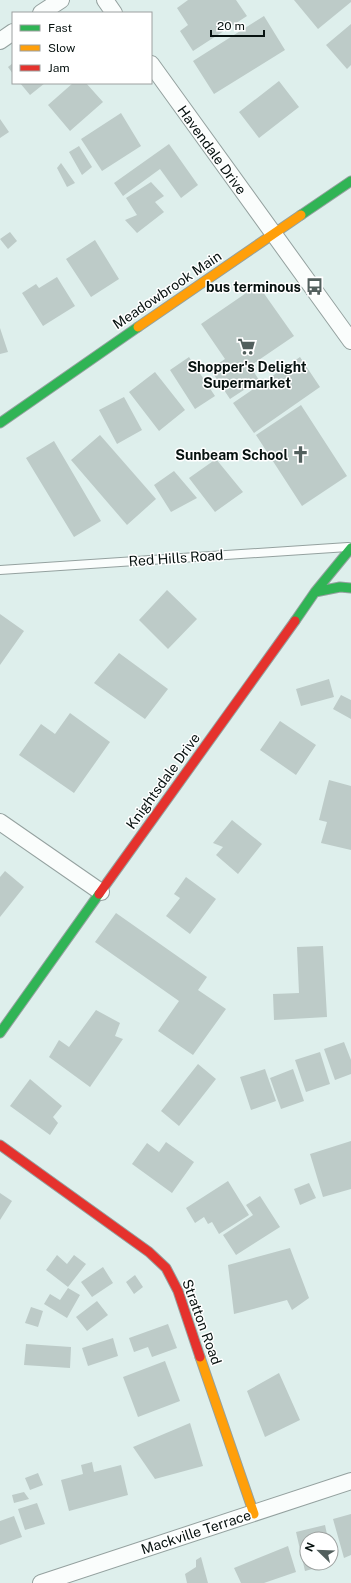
<svg xmlns="http://www.w3.org/2000/svg" width="351" height="1583" font-family="'Public Sans',sans-serif">
<rect width="100%" height="100%" fill="#deefec"/>
<!-- building -->
<path fill="#bdcbc8" d="M188,0H236L247,16L193,51L180,31L188,25L177,8Z
M294,0H351V2L318,29Z
M264,16L285,50L214,94L193,61Z
M351,24V65L347,69L326,45Z
M13,63V74L8,67Z
M279,81L299,107L259,138L239,112Z
M20,83H45L30,95Z
M73,83H86L103,102L70,131L48,105Z
M121,113L141,146L102,171L81,139Z
M0,119L9,132L0,138Z
M169,144L198,185L181,198L160,169L123,196L114,183Z
M79,146L92,167L82,175L69,152Z
M61,163L75,183L67,187L57,168Z
M151,182L164,196L155,202L164,212L137,233L125,220L137,215L126,198Z
M10,232L17,241L8,249L0,239Z
M95,240L119,279L91,297L66,259Z
M57,277L75,306L43,326L22,293L36,284L39,288Z
M258,285L294,336L250,366L259,380L230,399L210,369L225,359L201,324Z
M0,328L8,352L0,354Z
M189,357L215,396L195,409L170,370Z
M300,357L320,387L254,433L233,403Z
M155,372L185,410L159,431L129,392Z
M124,397L142,430L117,444L99,410Z
M301,405L347,476L302,506L256,435Z
M100,435L156,499L127,525L71,460Z
M54,441L101,521L74,537L26,458Z
M216,459L243,492L215,512L189,478Z
M174,471L197,498L171,512L154,485Z
M167,590L197,619L168,649L139,620Z
M0,614L24,631L0,665Z
M119,653L168,689L145,719L94,683Z
M329,679L334,697L301,706L296,689Z
M341,695L351,700V719L333,709Z
M70,713L110,742L74,793L19,755L41,724L55,734Z
M280,721L316,745L296,775L260,750Z
M329,780L351,786V850L321,843L327,822L319,820Z
M232,820L262,844L238,874L216,855L223,847L213,843Z
M5,871L24,887L0,917V877Z
M186,877L216,899L190,934L166,916L180,898L174,894Z
M116,913L207,977L198,990L226,1009L193,1055L158,1031L179,1001L95,942Z
M323,946L327,1017L274,1020L273,994L299,993L297,947Z
M96,1010L120,1023L115,1036L123,1039L90,1087L49,1057L59,1040L69,1047Z
M344,1042L351,1060V1074L335,1080L324,1049Z
M320,1052L330,1084L306,1092L295,1060Z
M198,1064L216,1079L179,1126L161,1111Z
M265,1069L276,1101L251,1110L240,1077Z
M293,1069L304,1101L281,1109L270,1078Z
M30,1079L62,1106L53,1117L58,1123L50,1135L10,1106Z
M351,1141V1189L323,1197L310,1154Z
M166,1142L194,1162L172,1193L132,1164L147,1143L159,1152Z
M228,1181L249,1215L219,1234L212,1222L208,1224L204,1217L195,1223L186,1208Z
M309,1183L316,1198L300,1205L294,1189Z
M0,1193L12,1201L0,1220Z
M260,1196L280,1227L236,1255L223,1235L253,1215L246,1205Z
M290,1248L309,1298L292,1310L287,1300L234,1314L228,1265Z
M57,1255L67,1264L74,1255L86,1264L68,1287L46,1270Z
M103,1267L113,1283L92,1297L81,1282Z
M135,1275L143,1287L134,1294L126,1282Z
M68,1288L80,1295L67,1318L44,1304L50,1294L60,1300Z
M97,1301L108,1315L87,1331L76,1317Z
M31,1307L43,1311L38,1327L25,1323Z
M168,1324L177,1348L152,1357L148,1347L134,1352L129,1338Z
M113,1338L118,1356L88,1366L82,1348Z
M26,1344L71,1347L70,1368L24,1365Z
M165,1361L180,1401L138,1417L123,1377Z
M279,1373L300,1420L265,1437L247,1391Z
M190,1423L203,1466L155,1479L133,1447Z
M92,1462L94,1472L121,1465L128,1495L69,1511L61,1480L83,1474L81,1465Z
M38,1473L43,1485L30,1490L25,1478Z
M24,1492L29,1499L14,1503L12,1495Z
M37,1503L45,1524L25,1530L18,1509Z
M351,1514V1555L344,1558L333,1519Z
M14,1516L22,1537L0,1545V1521Z
M325,1525L328,1539H307V1563H331L332,1553L334,1563L305,1571L296,1532Z
M288,1546L296,1572L264,1583H241L234,1568Z
M201,1557L208,1583H187L185,1574L196,1567V1560Z"/>
<g fill="none" stroke-linecap="round" stroke-linejoin="round">
<defs>
<path id="lane" d="M0,570L348,547"/>
<path id="street" d="M105,0L114,13
M41,13L61,0
M0,41L13,32
M151,64L351,341
M0,822L101,892
M41,1583L351,1481"/>
<path id="fast" d="M301,215L351,181
M0,423L138,327
M315,592L340,587L351,588
M295,621L315,592L351,548
M0,1033L99,894"/>
<path id="slow" d="M138,327L301,215
M200,1357L254,1514"/>
<path id="jam" d="M99,894L295,621
M0,1145L149,1252L166,1268L178,1291L200,1357"/>
</defs>
<!-- lane casing -->
<use href="#lane" stroke="#94a19f" stroke-width="10"/>
<!-- street casing -->
<use href="#street" stroke="#94a19f" stroke-width="18"/>
<!-- fast casing -->
<use href="#fast" stroke="#94a19f" stroke-width="11"/>
<!-- slow casing -->
<use href="#slow" stroke="#94a19f" stroke-width="11"/>
<!-- jam casing -->
<use href="#jam" stroke="#94a19f" stroke-width="11"/>
<!-- lane -->
<use href="#lane" stroke="#fafdfc" stroke-width="8"/>
<!-- street -->
<use href="#street" stroke="#fafdfc" stroke-width="16"/>
<!-- fast -->
<use href="#fast" stroke="#30b455" stroke-width="9"/>
<!-- slow -->
<use href="#slow" stroke="#ff9f0a" stroke-width="9"/>
<!-- jam -->
<use href="#jam" stroke="#e5322d" stroke-width="9"/>
</g>
<!-- icons -->
<defs>
<symbol id="bus-bare" viewBox="-9 -9 18 18"><path d="M-5-6H5V4H4V6H2V4H-2V6H-4V4H-5ZM-3.5-4V0h7V-4ZM-3.5 1.2v1.5H-2V1.2ZM2 1.2v1.5H3.5V1.2Z" fill="#525f5d" stroke="#fff" stroke-width="2.5" paint-order="stroke"/></symbol>
<symbol id="supermarket-bare" viewBox="-9 -9 18 18"><path d="M-6-5.5h2.5l.6 2H6L4.5 2H-2.5L-4.4-4H-6ZM-1.5 3.2a1.3 1.3 0 1 0 .1 0ZM3 3.2a1.3 1.3 0 1 0 .1 0Z" fill="#525f5d" stroke="#fff" stroke-width="2.5" paint-order="stroke"/></symbol>
<symbol id="church-bare" viewBox="-9 -9 18 18"><path d="M-1.2-6h2.4v3.5h3.3v2.4h-3.3V6h-2.4V-.1h-3.3v-2.4h3.3Z" fill="#525f5d" stroke="#fff" stroke-width="2.5" paint-order="stroke"/></symbol>
</defs>
<g fill-rule="evenodd">
<use href="#bus-bare" x="302" y="274" width="25" height="25"/>
<use href="#supermarket-bare" x="234" y="334" width="25" height="25"/>
<use href="#church-bare" x="288" y="442" width="25" height="25"/>
</g>
<g text-anchor="middle" stroke-width="3" stroke-linejoin="round" paint-order="stroke">
<!-- street labels -->
<g font-size="14" fill="#071210" stroke="#fff">
<text transform="translate(212 150) rotate(54)" y="5">Havendale Drive</text>
<text transform="translate(167 290) rotate(-34)" y="5">Meadowbrook Main</text>
<text transform="translate(176 558) rotate(-4)" y="5">Red Hills Road</text>
<text transform="translate(163 781) rotate(-54)" y="5">Knightsdale Drive</text>
<text transform="translate(202 1322) rotate(70)" y="5">Stratton Road</text>
<text transform="translate(196 1532) rotate(-18)" y="5">Mackville Terrace</text>
</g>
<!-- poi labels -->
<g font-size="14" font-weight="bold" fill="#071210" stroke="#fff" text-anchor="end">
<text x="301" y="292">bus terminous</text>
<text x="247" y="372" text-anchor="middle">Shopper's Delight<tspan x="247" dy="16">Supermarket</tspan></text>
<text x="288" y="460">Sunbeam School</text>
</g>
</g>
<!-- legend -->
<rect x="12" y="12" width="140" height="72" fill="#ffffff" stroke="#9ca09f"/>
<rect x="20" y="25" width="20" height="6" fill="#30b455" stroke="#9ca09f"/>
<text x="48" y="32" font-size="12" fill="#071210">Fast</text>
<rect x="20" y="45" width="20" height="6" fill="#ff9f0a" stroke="#9ca09f"/>
<text x="48" y="52" font-size="12" fill="#071210">Slow</text>
<rect x="20" y="65" width="20" height="6" fill="#e5322d" stroke="#9ca09f"/>
<text x="48" y="72" font-size="12" fill="#071210">Jam</text>
<!-- north arrow -->
<g transform="translate(319 1551) rotate(293)"><circle r="19" fill="#ffffff" stroke="#9ca09f"/>
<path d="M0-3L7 15L0 10L-7 15Z" fill="#525f5d"/>
<text y="-6" font-size="11" font-weight="bold" text-anchor="middle" fill="#071210">N</text>
</g>
<!-- scale -->
<path d="M211 30v6h53v-6" fill="none" stroke="#071210" stroke-width="2"/>
<text x="217" y="30" font-size="12" fill="#071210" stroke="#ffffff" stroke-width="3" paint-order="stroke">20 m</text>
</svg>
